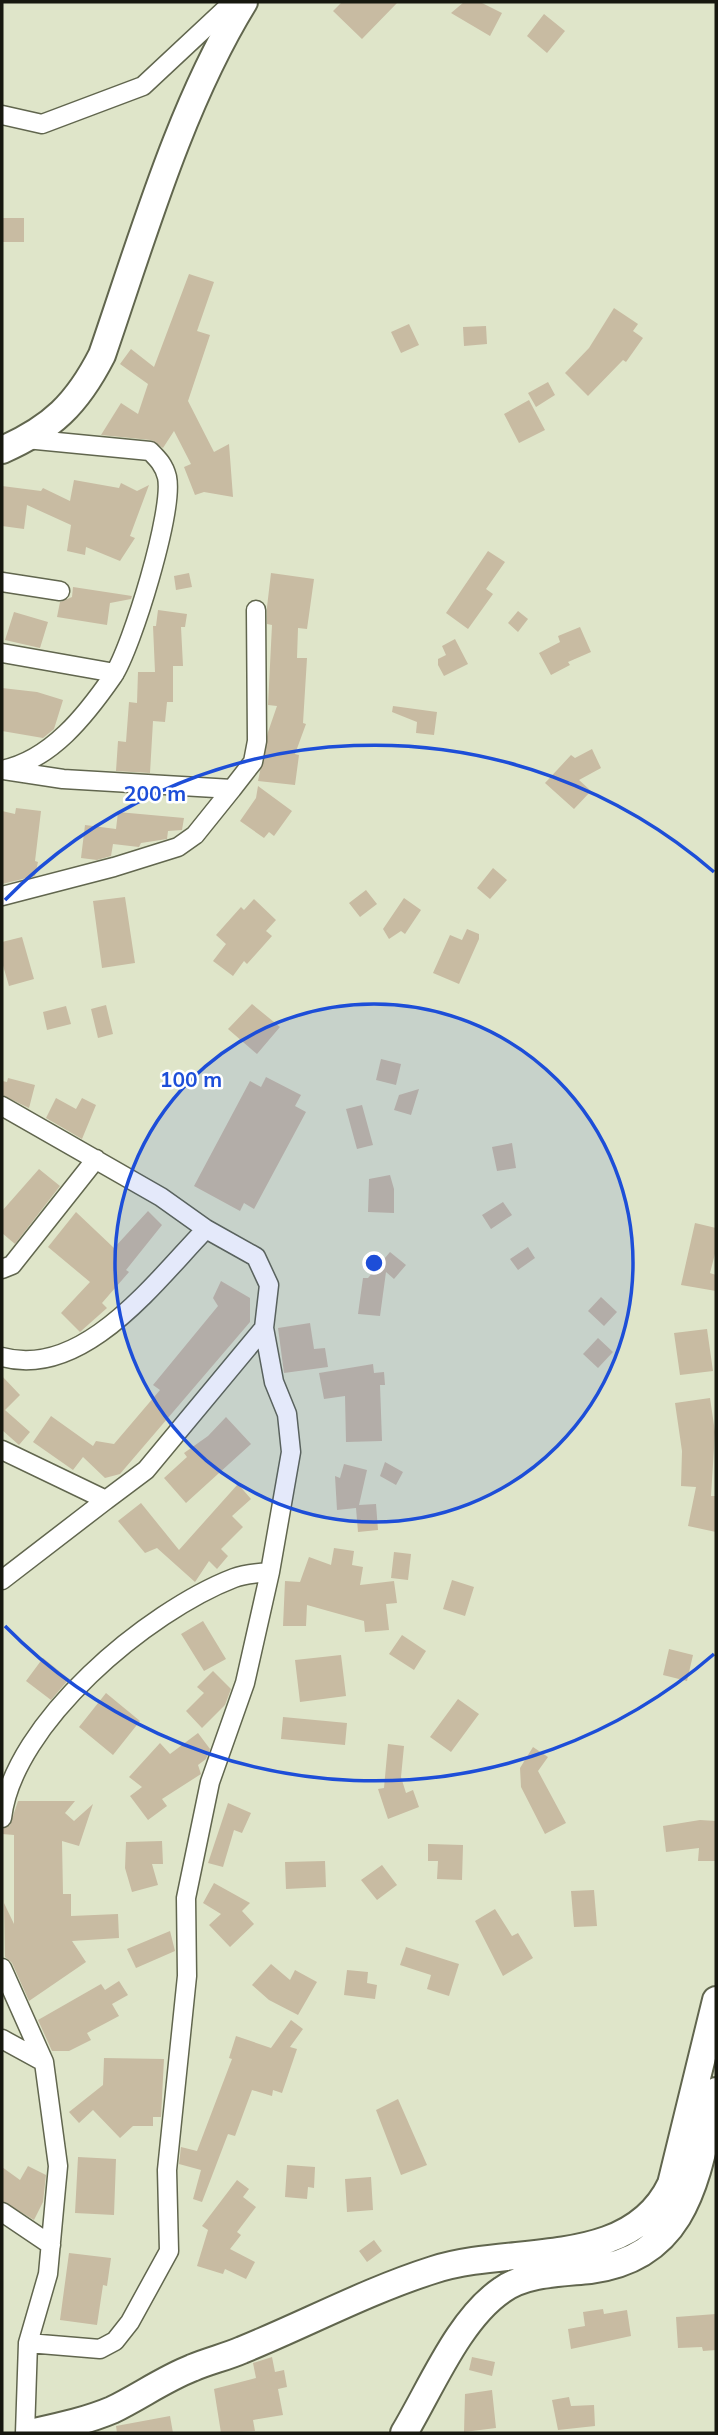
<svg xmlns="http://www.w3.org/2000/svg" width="718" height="2435" font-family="Mulish,sans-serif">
<rect width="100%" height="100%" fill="#dfe5c9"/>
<!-- building -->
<path fill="#c8bba2" d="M342,2H398L362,39L333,11Z
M464,2H480L502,13L490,36L451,13Z
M544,14L565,31L547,53L527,36Z
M2,218H24V242H2Z
M189,274L214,282L197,331L210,335L188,401L214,452L229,444L233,497L204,492L195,495L184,467L191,464L174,431L163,448L151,440L101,435L121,403L138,414L148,384L120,364L131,349L154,367Z
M614,308L638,324L633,331L643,338L626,362L623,360L588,396L565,373L589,348Z
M409,324L419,345L401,353L391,332Z
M486,326L487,344L464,346L463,327Z
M548,382L555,395L536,407L528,393Z
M529,400L545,430L519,443L504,414Z
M74,480L119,488L121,483L137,491L149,485L130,536L135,538L120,561L86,547L85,555L67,551L71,525L27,505L24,529L2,526V486L41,491L43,488L70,501Z
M488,551L505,562L486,589L493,594L468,629L446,613Z
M189,573L192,587L176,590L174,576Z
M271,573L314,579L307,629L298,628L297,658H307L303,723L306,724L295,754L299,755L295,785L258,781L268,732L277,706L268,705L272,625L267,624V607Z
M73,587L132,596L131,599L110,603L107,625L57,617L60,602L72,597Z
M158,610L187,614L185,627H181L183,666H173V702H167L165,722L153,721L150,773L116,771L118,741L126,742L129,702L137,703L138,672H155L153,626H156Z
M518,611L528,619L518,632L508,623Z
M14,612L48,622L40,648L5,640Z
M580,627L591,652L568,662L570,665L551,675L539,653L560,642L558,636Z
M455,639L468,664L444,676L438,665V659L446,655L442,646Z
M2,688L37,692L63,700L54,729L43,738L2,731Z
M393,706L437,712L434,735L416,733L417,722L392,712Z
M592,749L601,768L579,780L591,791L574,809L545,783L571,755L575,758Z
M258,786L292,811L274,836L269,832L264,838L240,821L256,798Z
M16,808L41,811L35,861L38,862L35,876L2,884V811L15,814Z
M118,812L184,818L182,830L168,831L167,839L141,843L139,847L113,844L111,856L97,860L81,858L85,825L116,829Z
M493,868L507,880L490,899L477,888Z
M366,890L377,904L360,917L349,903Z
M125,897L135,963L102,968L93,901Z
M404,898L421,910L405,934L401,931L389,939L383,929Z
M254,899L276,920L266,931L272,936L247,964L244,961L233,976L213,961L226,944L216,935L241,907L244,910Z
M467,929L479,934V939L459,984L433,973L450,935L462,940Z
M22,937L34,979L9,986L2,962V942Z
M252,1004L280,1027L257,1054L228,1029Z
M106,1005L113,1034L98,1038L91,1009Z
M66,1006L71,1024L47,1030L43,1012Z
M381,1059L401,1064L396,1085L376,1080Z
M266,1077L301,1095L295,1106L306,1112L254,1209L244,1203L240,1211L194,1186L250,1081L261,1087Z
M8,1078L35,1085L29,1108L2,1095V1081L7,1082Z
M419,1089L411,1115L394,1110L399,1095Z
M56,1098L76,1109L82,1098L96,1105L82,1139L46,1118Z
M362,1105L373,1145L357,1149L346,1109Z
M512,1143L516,1168L497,1171L492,1147Z
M39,1169L60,1186L15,1244L2,1233V1211Z
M390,1175L394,1189V1213L368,1212L369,1179Z
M503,1202L512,1215L491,1229L482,1215Z
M148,1211L162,1225L126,1270L129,1272L102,1303L107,1308L80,1332L61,1313L90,1282L48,1247L76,1212L114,1248Z
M695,1223L716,1228V1250L710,1273L716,1275V1291L681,1285Z
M528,1247L535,1258L518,1270L510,1259Z
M390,1252L406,1265L394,1279L386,1272L380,1316L358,1314L363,1278H368Z
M221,1281L250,1298V1322L120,1474L105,1478L83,1457L73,1470L33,1442L51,1416L93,1446L96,1441L114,1444L160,1390L153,1385L218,1306L213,1298Z
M601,1297L617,1312L604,1326L588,1311Z
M310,1323L314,1349L325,1348L328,1367L284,1373L278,1328Z
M707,1329L713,1371L680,1375L674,1333Z
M598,1338L613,1352L598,1368L583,1354Z
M373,1364L374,1373L384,1372L385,1385H380L382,1441L346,1442L345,1396L324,1399L319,1373Z
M2,1376L20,1395L5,1410L30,1432L19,1445L2,1430Z
M710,1398L715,1432L711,1496H716V1532L688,1526L696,1487L681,1486L682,1451L675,1403Z
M226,1417L251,1444L186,1503L164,1478L187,1457L184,1453L208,1436Z
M385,1462L403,1472L396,1485L380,1476Z
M344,1464L367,1470L359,1505L376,1504L378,1530L358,1532L356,1508L337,1510L335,1476L340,1478Z
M238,1484L251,1499L232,1516L243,1527L221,1549L228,1556L217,1569L209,1561L195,1582L157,1548L145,1553L118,1521L141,1503L179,1550Z
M334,1548L354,1551L352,1565L363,1567L360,1585L394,1581L397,1603L386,1604L389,1630L365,1632L364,1621L307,1605L306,1626H283L285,1581L300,1582L309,1557L331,1565Z
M394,1552L411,1554L408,1580L391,1578Z
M452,1580L474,1587L465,1616L443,1609Z
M203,1621L226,1659L204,1671L181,1634Z
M402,1635L426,1651L414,1670L389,1654Z
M669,1649L693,1655L687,1681L663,1675Z
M341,1655L346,1696L300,1702L295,1660Z
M43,1658L69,1679L51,1700L26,1681Z
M213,1671L231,1689L225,1705L202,1728L186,1711L204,1693L197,1687Z
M106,1693L140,1721L113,1755L79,1727Z
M458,1699L479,1714L451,1752L430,1737Z
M283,1717L347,1723L345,1745L281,1739Z
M198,1733L210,1749L206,1759L198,1765L201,1774L162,1799L167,1806L148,1820L130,1796L142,1787L129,1777L160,1743L170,1754Z
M388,1744L404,1746L401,1777L406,1793L413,1790L419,1807L388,1819L378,1789L384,1788Z
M533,1747L548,1757L538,1771L566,1823L545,1834L521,1787L520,1768Z
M18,1801H75L65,1813L74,1821L93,1804L79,1846L62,1841L63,1894H71V1916L118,1914L119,1938L72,1941L86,1962L29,2001L12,1963L5,1957L4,1903L14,1924V1835L2,1834V1829L10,1825Z
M228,1803L251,1813L242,1833L234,1830L223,1867L208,1863Z
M700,1820L716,1821V1861H698L699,1848L666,1852L663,1826Z
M162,1841L163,1864H152L158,1885L132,1892L125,1868L126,1842Z
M428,1844L463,1845L462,1880L437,1879L438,1861H428Z
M325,1861L326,1887L286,1889L285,1862Z
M382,1865L397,1885L377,1900L361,1880Z
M214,1883L250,1903L242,1911L254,1924L230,1947L209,1925L221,1914L203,1903Z
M594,1890L597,1926L574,1927L571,1891Z
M495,1909L512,1936L518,1933L533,1958L503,1976L475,1921Z
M170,1931L175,1951L136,1968L127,1949Z
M406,1947L459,1964L449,1996L427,1989L431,1975L400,1965Z
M271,1964L290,1980L295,1970L317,1982L298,2015L269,2000L252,1985Z
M347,1970L368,1972L367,1983L377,1985L375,1999L344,1995Z
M119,1981L128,1995L112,2004L119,2016L87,2033L91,2040L69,2051H52L38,2020L101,1984L105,1990Z
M291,2020L303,2029L290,2047L297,2049L282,2093L273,2090L272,2096L252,2090L235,2136L228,2134L202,2202L193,2199L201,2170L179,2164L181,2147L197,2151L232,2059L229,2058L236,2036L271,2048Z
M104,2058L164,2059L161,2117H153V2126H133L120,2138L93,2110L79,2123L69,2112L103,2085Z
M398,2099L427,2165L401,2175L376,2110Z
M78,2157L116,2159L114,2215L75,2213Z
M287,2165L315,2167L314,2188L308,2187L307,2199L285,2197Z
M28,2166L46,2175L43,2202L34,2220L2,2201V2167L20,2180Z
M371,2177L373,2210L347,2212L345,2179Z
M237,2180L249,2189L243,2197L256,2207L237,2232L241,2235L230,2249L255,2262L246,2279L225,2269L223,2274L197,2266L208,2230L202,2226Z
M374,2240L382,2251L367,2262L359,2251Z
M69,2253L111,2258L107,2286L103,2285L97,2325L60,2320Z
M603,2309L604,2314L627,2310L631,2336L571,2349L568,2329L585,2326L583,2312Z
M716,2314V2350L703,2351L702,2347L678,2348L676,2317Z
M272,2357L275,2372L284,2370L287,2387L278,2389L283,2415L253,2420L255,2431L221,2433L214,2389L256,2378L253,2363Z
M472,2357L495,2362L492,2376L469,2370Z
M492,2390L496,2428L464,2432L465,2394Z
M569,2397L571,2406L594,2405L595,2426L558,2430L552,2400Z
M170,2416L173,2433H117L116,2426Z"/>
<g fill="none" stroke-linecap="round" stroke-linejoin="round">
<defs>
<path id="street" d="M2,115L42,124L143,86L233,2
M2,582L60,591
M2,653L115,673
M2,770C51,760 86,715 113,676C132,647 174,510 167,477C164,465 158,459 150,451L26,439
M4,770L63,779L232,789L253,762L257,741L256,610
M2,896L114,867L178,847L195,835L232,789
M2,1106L161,1197L206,1229L256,1257L269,1285L264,1328L274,1382L287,1414L291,1452L270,1572L245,1683L210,1782L186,1898L187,1976L167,2170L169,2251L130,2322L115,2341L100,2349L28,2343L25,2433
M2,1269L12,1265L96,1159
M2,1357C84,1380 157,1279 206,1229
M2,1450L106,1500L146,1470L264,1328
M2,1580L106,1500
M2,1818C13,1723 148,1611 234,1578C245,1574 258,1573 270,1572
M2,1968L44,2062L58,2166L48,2274L28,2343
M2,2039L44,2062
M2,2212L51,2245"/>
<path id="secondary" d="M2,450C52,428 77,404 102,355C142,239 180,106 244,2
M30,2433C57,2427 86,2421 112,2410C139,2397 164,2379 192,2368C208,2361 226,2357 242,2350C306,2324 367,2291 433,2270C512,2244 630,2271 671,2184L716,2000
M404,2433C431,2388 459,2319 502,2290C526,2273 561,2273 590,2270C691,2257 697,2171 716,2091"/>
</defs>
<!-- street casing -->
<use href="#street" stroke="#61664e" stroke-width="21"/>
<!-- secondary casing -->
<use href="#secondary" stroke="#61664e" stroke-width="30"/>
<!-- street -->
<use href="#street" stroke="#fff" stroke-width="18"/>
<!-- secondary -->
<use href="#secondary" stroke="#fff" stroke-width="26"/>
</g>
<!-- distance rings -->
<circle cx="374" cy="1263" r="259" fill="#1d4ed8" fill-opacity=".12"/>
<g fill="none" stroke="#1d4ed8" stroke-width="3.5">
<circle cx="374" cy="1263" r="259"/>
<path d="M714 1654A518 518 0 0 1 5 1626M5 900A518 518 0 0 1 714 872"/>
</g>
<circle cx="374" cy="1263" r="10" fill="#1d4ed8" stroke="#fff" stroke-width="3.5"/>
<g font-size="21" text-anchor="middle" font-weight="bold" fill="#1d4ed8" stroke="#fff" stroke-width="5" stroke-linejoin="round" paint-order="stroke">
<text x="155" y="801">200 m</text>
<text x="191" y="1087">100 m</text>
</g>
<!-- border -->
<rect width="718" height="2435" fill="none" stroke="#17180f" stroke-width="7"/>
</svg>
